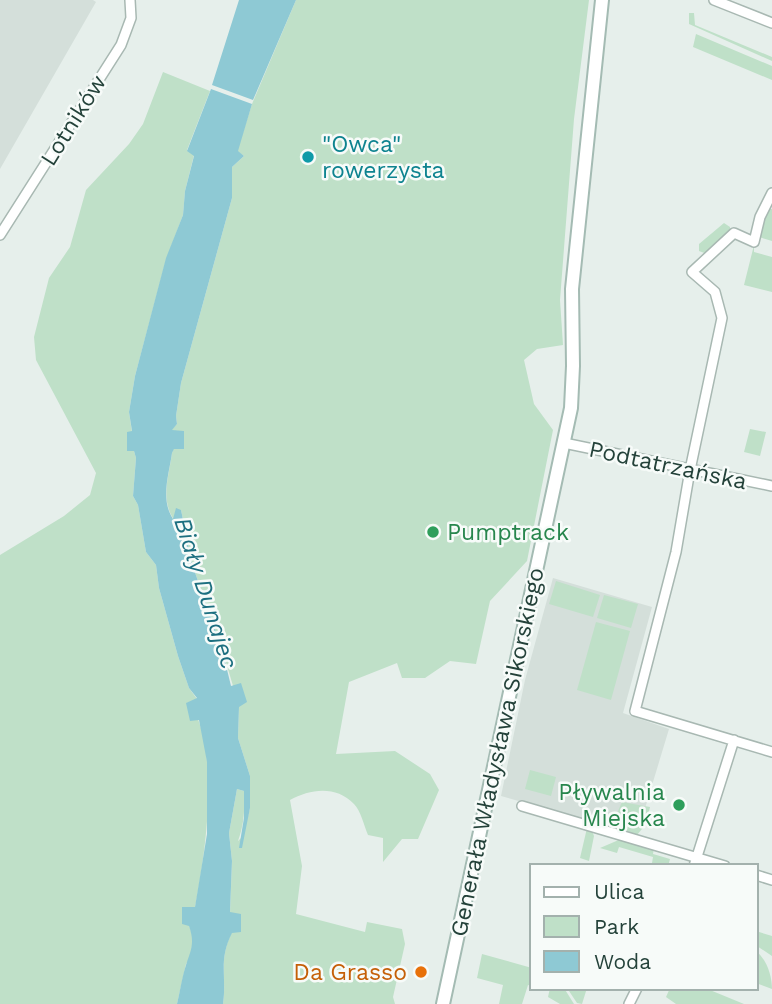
<svg xmlns="http://www.w3.org/2000/svg" width="772" height="1004" font-family="'Work Sans',sans-serif">
<rect width="100%" height="100%" fill="#e6efeb"/>
<!-- built -->
<path fill="#d4dfda" d="M0,0H93L96,2L0,169Z
M553,578L652,607L623,713L669,729L637,835L501,796L525,680Z"/>
<!-- green -->
<path fill="#bfe0c8" d="M296,0H589L574,119L560,300L563,345L537,349L524,360L534,404L553,430L527,561L490,601L476,664L450,661L425,678H402L397,663L349,682L336,754L395,751L430,774L439,790L418,839H402L383,862V838L368,835C364,826 361,811 354,804C336,785 310,789 290,800L302,866L296,914L365,932L367,922L402,929L405,944L393,997L395,1004H223C227,977 218,960 232,932H240L230,913L232,861L229,833L237,789L244,791C245,809 244,825 238,841L243,836L250,808V776L238,738L239,706L222,649L192,564L181,510L174,520C160,499 169,476 172,453L174,448L183,449L171,430L177,424L176,416L181,383L232,198V167L244,156L237,151L252,104Z
M689,13H694L695,25L772,57V61L689,24Z
M696,34L772,66V80L693,47Z
M163,72L210,91L187,150L194,155L185,191L183,215L166,260L135,376L129,412L132,432L127,451H134L136,458L133,496L138,505L146,552L156,565L159,588L178,656L189,688L197,699L187,703C191,709 197,715 199,722C217,772 205,856 195,908L182,907L193,936L191,956L186,964L177,1004H0V555L64,516L90,495L96,473L36,360L34,337L49,278L70,247L86,190L129,144L143,124Z
M767,209H772V241L759,237L758,234Z
M724,223L730,227V232L707,254L699,251V244Z
M754,245V252L772,257V292L744,285Z
M750,429L766,432L760,456L744,452Z
M556,581L600,595L593,617L549,604Z
M604,595L638,604L631,628L597,618Z
M596,622L630,631L611,700L577,690Z
M530,770L556,777L551,796L525,789Z
M622,802L650,807L646,824L637,835L611,827Z
M587,828L592,831L594,836L589,861L580,858Z
M621,839L654,848L653,854L670,859L668,866L652,863L653,857L619,847L617,853L600,848Z
M756,931L772,936V956L757,946Z
M756,951C767,960 772,976 772,989L756,983Z
M482,954L532,968V986L528,985L522,1004H499L503,985L477,978Z
M550,988H564L574,1004H560L548,997Z
M567,988H587L582,1004L577,1003Z
M670,988H705L744,1004H676L666,997Z"/>
<!-- water -->
<path fill="#8ec9d4" d="M239,0H296L253,100L212,85Z
M211,89L252,104L238,151L244,156L232,167V198L181,383L176,416L177,424L172,430L184,431V449H174L172,453C169,475 160,499 173,519L176,508L181,510L192,564L222,649L231,686L241,683L247,702L239,707L238,738L250,776V808L242,848H239L244,818V791L237,789L229,833L232,861L230,912L241,914V932L232,933C218,960 227,977 223,1004H177C180,992 182,977 186,965C191,950 195,943 189,926L182,924V907H195L207,834V762L199,720L190,721L186,703L197,698L189,688L178,656L159,588L156,565L146,552L138,505L133,496L136,458L134,451H127V432L132,431L129,412L135,376L166,258L183,215L185,191L194,156L187,151Z"/>
<g fill="none" stroke-linecap="round" stroke-linejoin="round">
<defs>
<path id="street" d="M714,0L772,23
M772,193L760,217L754,242L734,233L692,272L715,292L722,318L690,470L676,552L635,711L772,752
M0,235L121,45L131,18L130,0
M564,443L772,486
M522,806L725,866
M694,866L734,740
M756,875L772,880
M629,1004L637,988"/>
<path id="secondary" d="M443,1004L571,408L573,366L572,289L602,0"/>
</defs>
<!-- street casing -->
<use href="#street" stroke="#a8b8b2" stroke-width="12"/>
<!-- secondary casing -->
<use href="#secondary" stroke="#a4bbb3" stroke-width="16"/>
<!-- street -->
<use href="#street" stroke="#fff" stroke-width="9"/>
<!-- secondary -->
<use href="#secondary" stroke="#fff" stroke-width="12"/>
</g>
<!-- markers -->
<circle fill="#0f9aa8" stroke="#f7fbf9" stroke-width="2.5" cx="308" cy="157" r="7"/>
<g fill="#2e9e5b" stroke="#f7fbf9" stroke-width="2.5">
<circle cx="433" cy="532" r="7"/>
<circle cx="679" cy="805" r="7"/>
</g>
<circle fill="#e8710a" stroke="#f7fbf9" stroke-width="2.5" cx="421" cy="972" r="7"/>
<g text-anchor="middle" stroke-width="5" stroke-linejoin="round" paint-order="stroke">
<!-- street labels -->
<g font-size="23" fill="#24423a" stroke="#f7fbf9">
<text transform="translate(73 120) rotate(-58)" y="8">Lotników</text>
<text transform="translate(668 465) rotate(12)" y="8">Podtatrzańska</text>
<text transform="translate(497 752) rotate(-78)" y="8">Generała Władysława Sikorskiego</text>
</g>
<!-- culture labels -->
<g font-size="23" fill="#0d838f" stroke="#f7fbf9" text-anchor="start">
<text x="322" y="152">"Owca"<tspan x="322" dy="26">rowerzysta</tspan></text>
</g>
<!-- leisure labels -->
<g font-size="23" fill="#27864d" stroke="#f7fbf9" text-anchor="start">
<text x="447" y="540">Pumptrack</text>
<text x="665" y="800" text-anchor="end">Pływalnia<tspan x="665" dy="26">Miejska</tspan></text>
</g>
<!-- food labels -->
<g font-size="23" fill="#c56008" stroke="#f7fbf9" text-anchor="end">
<text x="407" y="980">Da Grasso</text>
</g>
<!-- water labels -->
<g font-size="24" font-style="italic" fill="#1c6f80" stroke="#f7fbf9">
<text transform="translate(206 593) rotate(72)" y="8">Biały Dunajec</text>
</g>
</g>
<!-- legend -->
<rect x="530" y="864" width="228" height="126" fill="#f7fbf9" stroke="#a3b1ad" stroke-width="2"/>
<rect x="544" y="887" width="35" height="10" fill="#ffffff" stroke="#a3b1ad" stroke-width="2"/>
<text x="594" y="899" font-size="21" fill="#24423a">Ulica</text>
<rect x="544" y="916" width="35" height="21" fill="#bfe0c8" stroke="#a3b1ad" stroke-width="2"/>
<text x="594" y="934" font-size="21" fill="#24423a">Park</text>
<rect x="544" y="951" width="35" height="21" fill="#8ec9d4" stroke="#a3b1ad" stroke-width="2"/>
<text x="594" y="969" font-size="21" fill="#24423a">Woda</text>
</svg>
